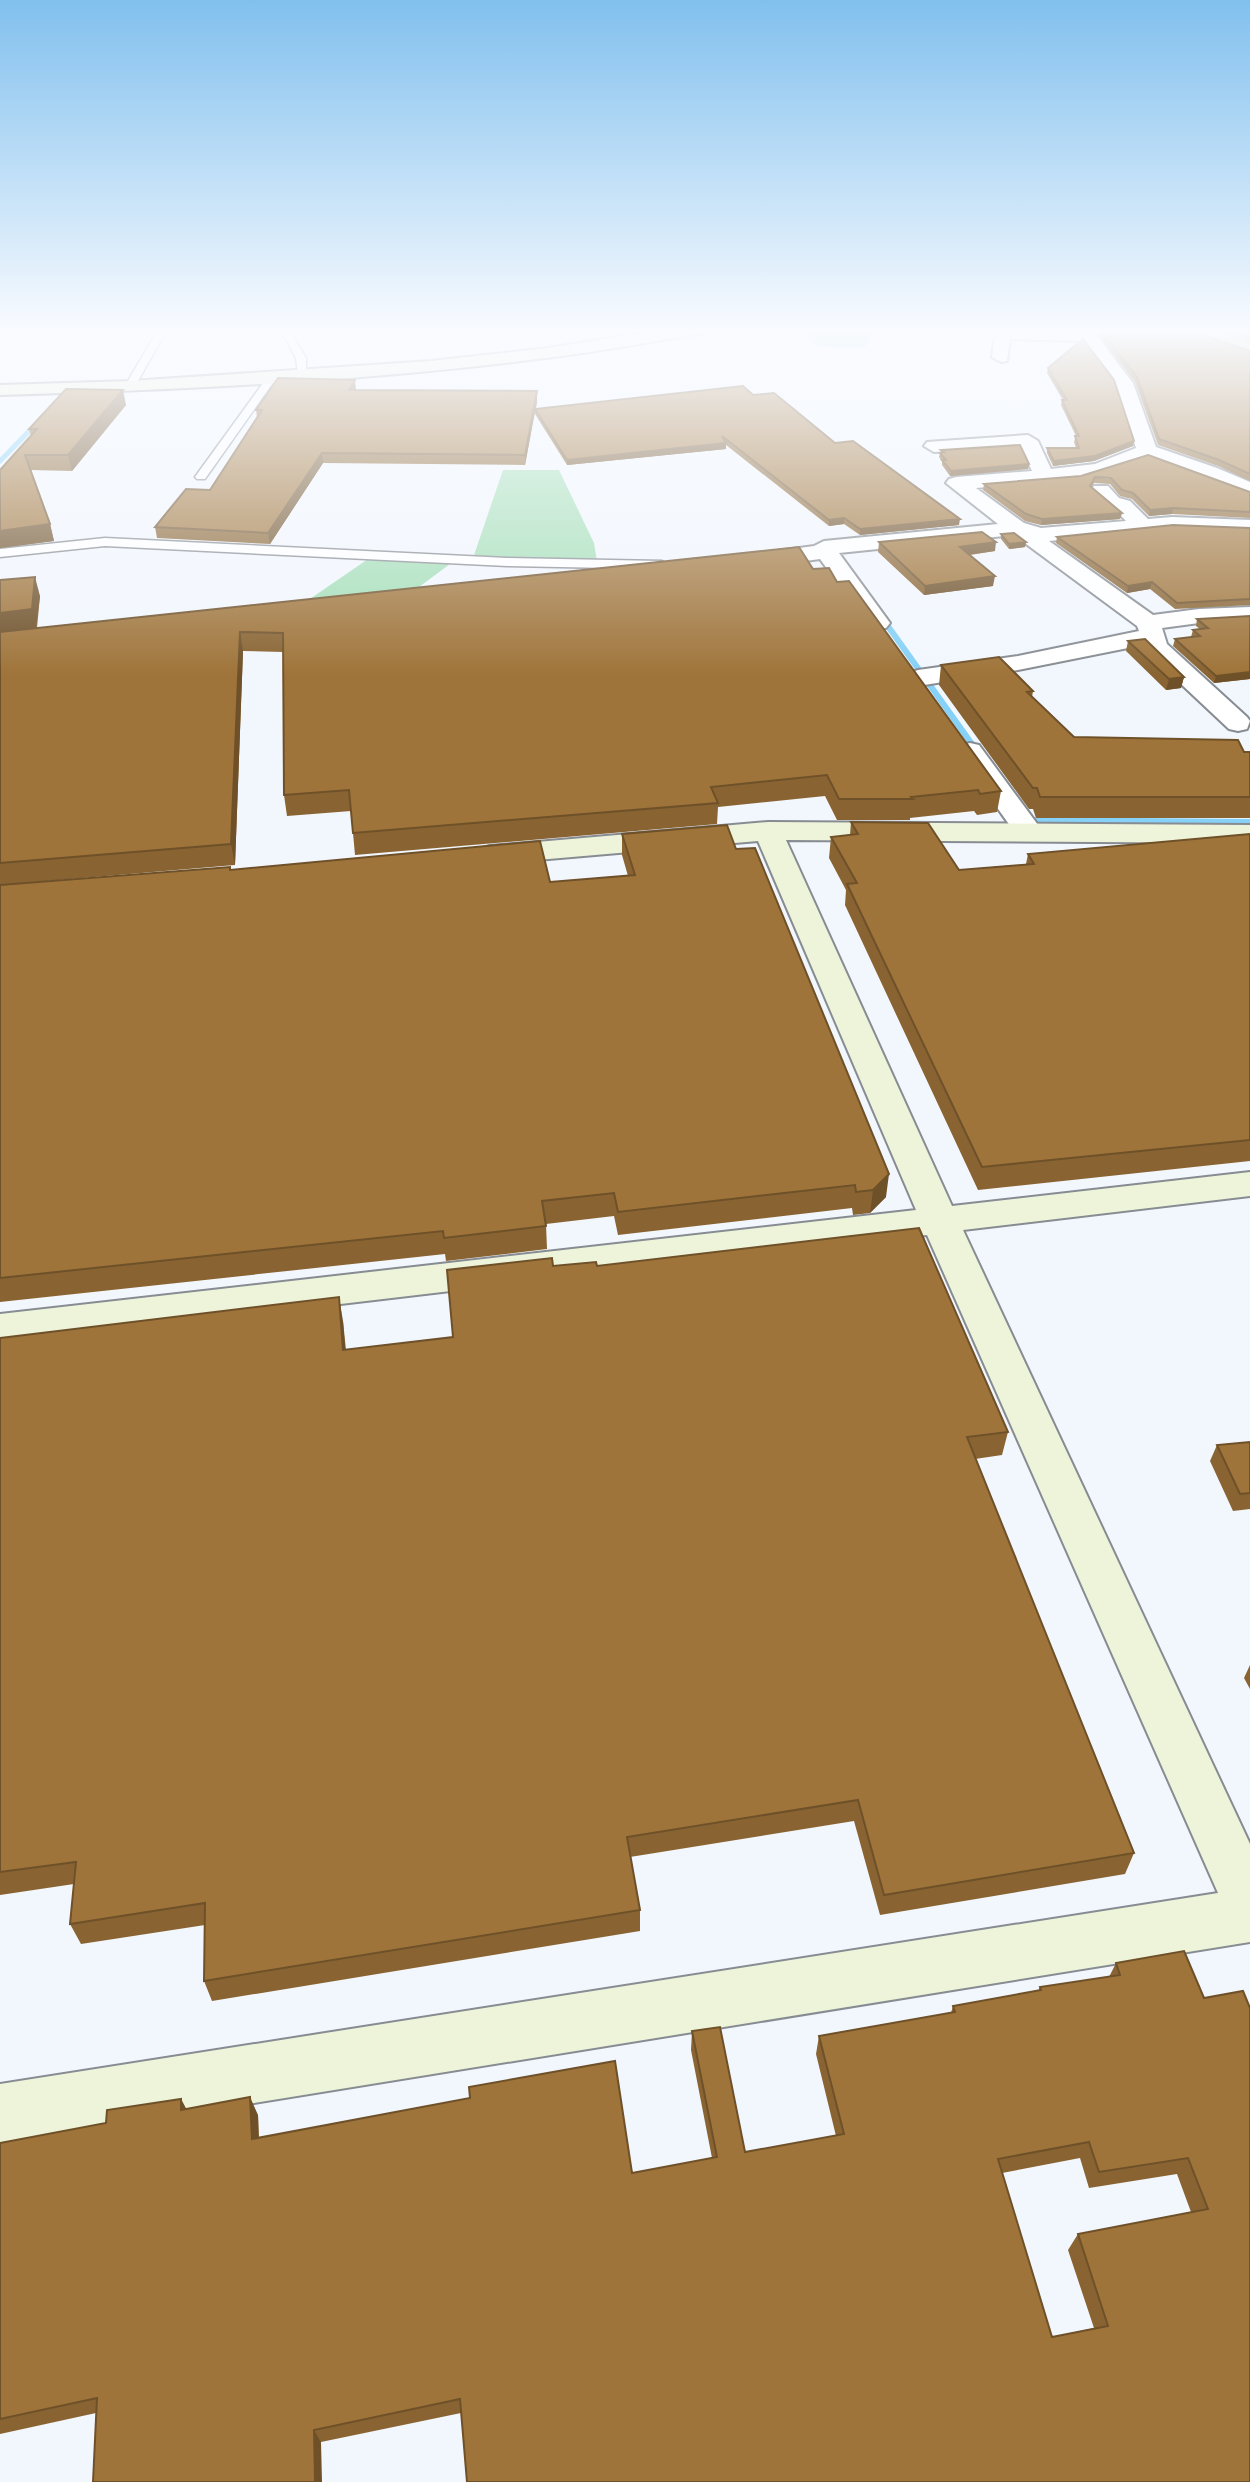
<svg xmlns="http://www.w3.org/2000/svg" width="1250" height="2482" font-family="Karla,sans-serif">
<rect width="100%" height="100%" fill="#f2f7fe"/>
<!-- green -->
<path fill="#a3deb6" d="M802,328H880L871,336L865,347L815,346Z
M503,470H559L594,543L597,561L473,558Z
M371,557L454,561L411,593L304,603Z"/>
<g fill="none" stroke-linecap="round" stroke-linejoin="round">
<!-- stream-far2 -->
<path stroke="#86d1f7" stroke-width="5" d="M0,461L39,421"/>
<!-- stream-far1 -->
<path stroke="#86d1f7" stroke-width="6" d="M880,615L974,747"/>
<!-- stream -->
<path stroke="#86d1f7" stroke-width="8" d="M972,745L978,753
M1023,818L1025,821L1250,823"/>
<defs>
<path id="lane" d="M159,328H168L135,386L127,388L125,386Z
M280,328H288L306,358V377L298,375L296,358Z
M269,375L277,377L205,479H197L195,477Z
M105,538L507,558L662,561L668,565L662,569L507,566L105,546L0,557V549Z"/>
<path id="street" d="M1074,328H1147L1146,334L1140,335H1096L1133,383L1156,447L1217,468L1250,482V496L1147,458L1080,479L976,488L1024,523L1041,528L1126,521C1114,507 1102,506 1091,490L1094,486H1108L1119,498L1130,501L1148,519L1172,517L1250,520V532L1172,529L1049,541L1153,615L1199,609L1250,607V621L1199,623L1162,628L1167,644L1247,717L1250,721L1247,729L1238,731L1229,729L1147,652L1143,645L1018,670L918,686L909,683L905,678L909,673L918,670L1018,656L1139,631L1137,626L1014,535L839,553L890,623L886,628H870L820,559L754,568L746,566L743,561L746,556L754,554L814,546L824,541L998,524L946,483L949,479L956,477L1032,471L1021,447L934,452L924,446L927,442L1028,435L1038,441L1051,469L1095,464L1136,448L1115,384L1083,341L1010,339L1007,361L1001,362L992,357L996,330L1075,331Z
M1241,328H1250V333L1243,332Z
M970,743L979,745L1038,825L1042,831L1038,837L1028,840L1018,837L957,751L961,745Z"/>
<path id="secondary" d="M674,328H711L703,333C651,342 598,352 546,358C365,381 182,390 0,395V385L130,381L431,361L548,348Z
M768,822L1250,825V843L786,840L952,1206L1250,1172V1196L963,1230L1250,1844V1942L0,2144V2084L1218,1893L927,1235L0,1344V1314L916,1210L758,841L490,864L480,861L475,855L480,849L490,846Z"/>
<path id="highway" d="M1185,328H1207L1250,344V355L1187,332Z"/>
</defs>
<!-- lane casing -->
<use href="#lane" stroke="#878c92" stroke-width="3"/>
<!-- street casing -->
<use href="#street" stroke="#878c92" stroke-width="4"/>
<!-- secondary casing -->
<use href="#secondary" stroke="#878c92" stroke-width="4"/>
<!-- highway casing -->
<use href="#highway" stroke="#92a069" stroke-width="4"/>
<!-- lane -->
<use href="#lane" fill="#fff" fill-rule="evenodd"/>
<!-- street -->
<use href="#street" fill="#fff" fill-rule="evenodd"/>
<!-- secondary -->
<use href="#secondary" fill="#eef4da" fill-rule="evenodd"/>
<!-- highway -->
<use href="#highway" fill="#c6da85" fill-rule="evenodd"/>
</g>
<!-- wall -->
<path fill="#896432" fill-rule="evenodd" d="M1214,328H1242L1250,329V341Z
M1187,329L1250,351V481L1218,466L1158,445L1135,382L1101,338L1102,332Z
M1048,368L1133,446L1094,461L1053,466L1047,453V448H1076L1074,442L1076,436L1061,405L1062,400H1063L1047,373Z
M356,390L537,401L536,409L753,395L835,443L959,525L860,535L844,524L829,526L726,445V449L567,465L535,414V411L525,465L323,463L270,544L157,538L155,527L210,490L257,417L256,410Z
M126,405L72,471L31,470L50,524L54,541L0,548L31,436L29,429Z
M941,450L1029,464L1028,469L950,476L942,465V461L939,457Z
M1081,476L1250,492V518L1172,514L1149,516L1132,499L1120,496L1110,484L1094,483L1092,487L1122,513L1120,519L1041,525L1025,521L983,490L984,484Z
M1250,528V605L1175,609L1150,589L1127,593L1056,543L1057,537Z
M1001,534L1026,542L1025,547L1009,549L1001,539Z
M879,542L995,551L970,555L993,586L924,595L878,552Z
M813,569L837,582L1001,791L997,812L977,815L974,811L910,818V820H837L825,796L718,807L717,824L355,855L351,811L287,816L284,795L283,652L243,651L235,865L0,885V580L40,596L37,628Z
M1250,616V679L1214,683L1173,646L1175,639L1191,637L1193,630L1200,629L1196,626L1197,619Z
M1128,641L1184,677L1181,688L1166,690L1126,651Z
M941,665L1033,691L1032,697L1074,737L1250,752V818H1036L1033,809H1029L939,685Z
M851,822L959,870L1026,864L1028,854L1250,834V1161L978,1190L845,905L846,890L829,858L831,837L850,835Z
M622,834L736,849L886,1197L870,1213L853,1215L852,1208L618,1235L614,1216L546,1224L547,1249L446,1261L445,1254L0,1302V885L230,870L550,882L628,876L622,855Z
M553,1266H597L1008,1432L1002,1455L975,1459L1134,1853L1125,1874L880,1915L854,1821L630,1857L640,1910V1931L212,2001L204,1981L205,1925L81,1944L70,1924L74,1884L0,1895V1338L343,1321L346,1350L453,1337Z
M1250,1442V1509L1233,1511L1210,1461L1217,1445Z
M1250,1665V1689L1244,1678Z
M1184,1951L1250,2482L461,2413L321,2442L96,2413L0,2434V2143L106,2123L181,2099L186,2109L258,2115L259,2138L632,2173L712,2158L691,2050L692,2031L745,2152L836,2136L816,2054L819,2036L951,2013L953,2006L1038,1991L1040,1987L1109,1977L1116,1963ZM1080,2158L1089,2188L1177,2174L1191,2212L1078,2234L1068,2250L1094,2328L1052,2337L1002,2173Z"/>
<!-- shaded-wall -->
<path fill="#6f5129" d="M355,380L356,390H349Z
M123,390L126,405L72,471L68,455Z
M537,391V401L525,465V455Z
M1134,441L1133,446L1094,461L1053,466L1054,461Z
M726,443V449L567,465V460Z
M322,453L323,463L270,544L268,533Z
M1029,464L1028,469L950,476L951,471Z
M1173,508L1172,514L1149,516L1150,510Z
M1122,513L1120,519L1041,525L1042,519Z
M844,518V524L829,526V520Z
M960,519L959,525L860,535V529Z
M50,524L54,541L0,548V531Z
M996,542L995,551L959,556L960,547Z
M1026,542L1025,547L1009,549V544Z
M995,576L993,586L924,595L925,586Z
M35,577L40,596L36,628L0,633V613Z
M1152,582L1150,589L1127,593L1128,586Z
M240,632L243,651L235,865L231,844Z
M1250,672V679L1214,683L1216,676Z
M1184,677L1181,688L1166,690L1169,679Z
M889,1174L886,1197L870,1213L873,1190Z
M339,1297L343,1321L347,1373L343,1350Z
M250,2097L258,2115L259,2156L252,2139Z
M181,2099L190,2116L181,2110Z
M314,2430L321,2442L322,2482H315Z"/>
<!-- building -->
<path fill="#9f743a" stroke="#6f5129" stroke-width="2" fill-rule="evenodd" d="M1148,328H1186L1187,329L1250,351V474L1219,460L1159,439L1137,377L1102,332L1147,331Z
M1229,328H1242L1250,329V335Z
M1083,339L1114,380L1134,441L1095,456L1054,461L1047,448H1079L1075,436H1079L1062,400H1067L1048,368Z
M278,378L355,380L349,390L537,391L525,455L322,453L268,533L155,527L186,489L210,490L262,410H256Z
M743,386L753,395L774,393L835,443L853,441L960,519L860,529L844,518L829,520L722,436L726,443L567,460L535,409Z
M66,389L123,390L68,455H25L50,524L0,531V470L37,429H29Z
M1020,445L1029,464L951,471L942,460H946L940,453L944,452L941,450Z
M1148,455L1250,492V512L1173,508L1150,510L1133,493L1122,490L1111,478L1095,477L1090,486L1122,513L1042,519L1026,514L984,484L1081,476Z
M1173,525L1250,528V599L1177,603L1152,582L1128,586L1057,537Z
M982,532L996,542L960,547L995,576L925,586L879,542Z
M1014,533L1026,542L1009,544L1001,534Z
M799,547L813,569L829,568L837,582L849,581L1001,791L980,794L978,790L911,797L913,799H839L827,775L711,787L718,803L353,833L349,790L284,795L283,633L240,632L231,844L0,863V632Z
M35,577L32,609L0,613V580Z
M1250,616V672L1216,676L1175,639L1200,636L1193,630L1208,628L1197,619Z
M1145,639L1184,677L1169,679L1128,641Z
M999,657L1033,691L1027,692L1074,737L1238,740L1244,752H1250V797H1040L1037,788H1033L941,665Z
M851,822L928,823L959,870L1034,864L1028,854L1250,834V1140L982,1167L847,884L857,883L831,837L858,834Z
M727,825L736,849L755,848L889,1174L873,1190L856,1192L855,1185L618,1212L614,1193L542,1201L546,1226L444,1238L443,1231L0,1278V885L230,867V870L540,841L550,882L635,875L622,834Z
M919,1228L1008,1432L967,1437L1134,1853L884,1895L858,1800L627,1837L640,1910L204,1981L205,1903L70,1924L76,1862L0,1872V1338L339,1297L343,1350L453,1337L447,1270L552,1258L553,1266L596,1262L597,1266Z
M1250,1442V1493L1240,1494L1217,1445Z
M1184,1951L1204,1998L1243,1991L1250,2008V2482H467L460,2399L314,2430L315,2482H93L97,2398L0,2419V2143L106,2123L107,2110L181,2099V2110L250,2097L252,2139L470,2098L469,2087L615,2061L632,2173L717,2157L692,2031L720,2027L745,2152L844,2134L819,2036L955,2012L953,2006L1041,1990L1040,1987L1120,1975L1116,1963ZM1089,2142L1099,2172L1188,2158L1208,2209L1078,2234L1108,2326L1052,2337L998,2159Z"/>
<!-- sky -->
<linearGradient id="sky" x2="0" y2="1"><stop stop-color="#81c0ee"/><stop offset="0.49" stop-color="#f9fbff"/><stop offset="1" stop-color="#f9fbff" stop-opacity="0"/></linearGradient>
<rect width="1250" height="675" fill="url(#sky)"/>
</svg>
